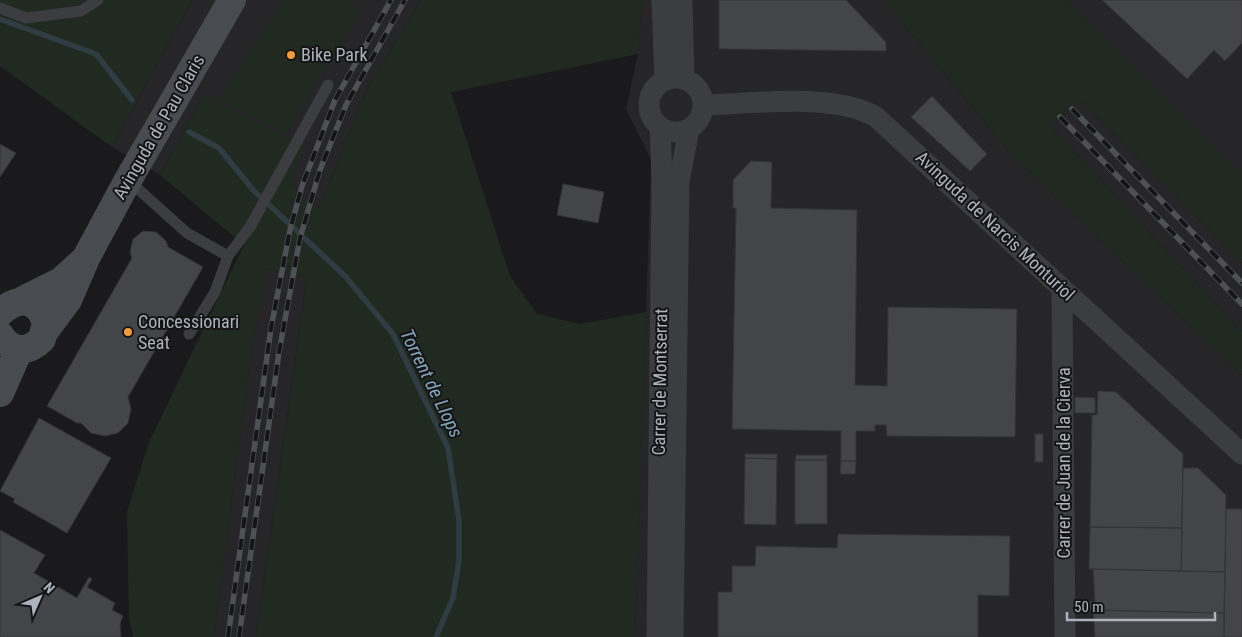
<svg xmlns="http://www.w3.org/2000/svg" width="1242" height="637" font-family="'Roboto Condensed',sans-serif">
<rect width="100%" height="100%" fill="#1a1a1c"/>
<!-- built -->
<path fill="#262629" d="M192,0H421L369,85L319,209L291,184L204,95L160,175L112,147Z
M643,0H884L1012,155L1242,375V637H635L651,160L626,109L638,54Z
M1066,0H1242V175L1236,170Z
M1081,101L1242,263V332L1051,126Z
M266,269L307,277L256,637H214L251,354Z"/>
<!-- green -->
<path fill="#212a21" d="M0,0H192L112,147L0,66Z
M283,0H346L361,10L287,132L219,99Z
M421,0H643L638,54L451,92L510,276L537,314L580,324L646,312L635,637H256L307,278L267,269L251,354L214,637H133L129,619L127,512L149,442L244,245L160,175L204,95L305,145L291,184L319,209L369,85Z
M884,0H1066L1242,175V263L1081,101L1051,126L1242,332V375L1012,155Z"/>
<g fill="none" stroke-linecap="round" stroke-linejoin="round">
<!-- stream -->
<path stroke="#2f3c41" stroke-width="5.5" d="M0,19L96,54L132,100
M189,132L219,148L254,191L346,277L393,334L448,448L459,520V561L453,598L436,637"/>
</g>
<!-- building -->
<path fill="#444549" stroke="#343438" d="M719,0H846L886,42V51L719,49Z
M1102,0H1242V43L1225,61L1214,50L1187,79Z
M932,96L987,154L970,171L911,117Z
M0,144L16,153L0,177Z
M751,161L772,162L771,208L857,210L855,385L887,386L888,307L1017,309L1015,437L887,436L886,425H875V431H856V461H841V431L732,429L736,208H733V180Z
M563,184L604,192L598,223L557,215Z
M143,231L156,232L166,241L168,247L203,267L128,397L131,409L128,423L118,433L105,436L91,433L81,423H77L47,406L132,258L130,252L133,239Z
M1098,391L1116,392L1183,454L1182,528L1090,527L1092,415H1097Z
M1075,397L1095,398V413H1075Z
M39,418L111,458L67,533L13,502L15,499L0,491Z
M1035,434H1043V462H1035Z
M745,454H777V459L745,458Z
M796,455H827V460H795Z
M745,458L777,459L776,525L744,524Z
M795,460H827V524H795Z
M841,461H856L855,474H840Z
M1183,468H1198L1226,495L1225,572L1181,571Z
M1226,509H1242V637H1224Z
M1090,527L1182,528L1181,571L1089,569Z
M0,530L45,555L34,573L77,598L89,577L92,579L87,587L115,603L112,610L123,616L120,624L121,637H0Z
M838,534L1010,536L1009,596L978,595V637H718V592H732V566H755L756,546L837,548Z
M1093,569L1225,572L1224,613L1089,610V601L1095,602Z
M1093,610L1224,613V637H1095Z"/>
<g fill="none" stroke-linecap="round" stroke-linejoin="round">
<!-- service -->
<path stroke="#3b3d41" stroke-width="11" d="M0,8L26,18L81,11L98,0
M128,180L187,233L228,256L250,227L328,85
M189,334L215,292L228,256"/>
<!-- minor -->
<path stroke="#3b3d41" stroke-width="21" d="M662,0L665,80
M682,0L684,78
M649 105a27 27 0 1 1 54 0a27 27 0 1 1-54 0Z
M704,105C753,104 834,92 876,117L1242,454
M1062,289L1065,637
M657,637L662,179L660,127
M673,637L679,181L689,130"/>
<!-- secondary -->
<path stroke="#484c51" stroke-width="28" d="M23,300L61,281L83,261
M0,313C18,296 38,297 46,323L42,339C27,354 11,352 0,335
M45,331L68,300L87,256L128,180L232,0
M0,393L19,350"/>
<defs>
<path id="rail" d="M1072,109L1242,283
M1060,117L1242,304
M228,637L271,328L290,230L302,186L335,100L391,0
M239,637L279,352L300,238L320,170L346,105L405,0"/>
</defs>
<!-- rail casing -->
<use href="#rail" stroke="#4d5156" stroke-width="5.5"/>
<!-- rail -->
<use href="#rail" stroke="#151517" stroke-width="4" stroke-dasharray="11" stroke-linecap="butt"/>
</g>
<!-- markers -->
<g fill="#f69937" stroke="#151517" stroke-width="2">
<circle cx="291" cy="55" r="5"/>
<circle cx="128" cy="332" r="5"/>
</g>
<g text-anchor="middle" stroke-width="4" stroke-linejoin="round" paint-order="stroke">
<!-- poi labels -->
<g font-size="18" fill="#acb3bc" stroke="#151517" text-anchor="start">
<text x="301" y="61">Bike Park</text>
<text x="138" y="328">Concessionari<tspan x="138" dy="21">Seat</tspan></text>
</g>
<!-- street labels -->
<g font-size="18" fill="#acb3bc" stroke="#151517">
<text transform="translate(159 127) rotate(-60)" y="6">Avinguda de Pau Claris</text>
<text transform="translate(995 226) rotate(43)" y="6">Avinguda de Narcis Monturiol</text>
<text transform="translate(660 382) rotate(-89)" y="6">Carrer de Montserrat</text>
<text transform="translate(1064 463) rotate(-90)" y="6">Carrer de Juan de la Cierva</text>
</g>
<!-- water labels -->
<g font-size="19" font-style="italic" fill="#83a6b7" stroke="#151517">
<text transform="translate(432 383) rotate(64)" y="7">Torrent de Llops</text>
</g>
</g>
<!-- north arrow -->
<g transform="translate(40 597) rotate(45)" stroke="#151517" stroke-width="4" paint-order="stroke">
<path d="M0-4L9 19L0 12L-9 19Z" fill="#acb3bc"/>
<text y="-8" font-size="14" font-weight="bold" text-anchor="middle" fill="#acb3bc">N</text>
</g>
<!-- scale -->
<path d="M1067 612v8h148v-8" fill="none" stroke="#acb3bc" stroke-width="2.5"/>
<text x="1074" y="612" font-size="15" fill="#acb3bc" stroke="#151517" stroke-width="4" paint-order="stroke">50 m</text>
</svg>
